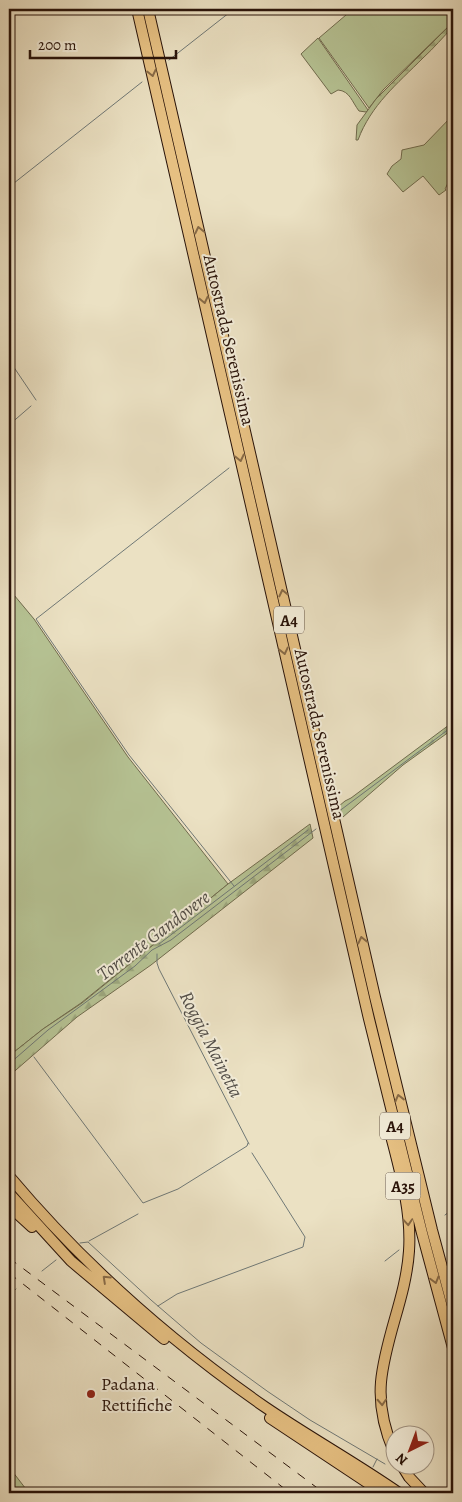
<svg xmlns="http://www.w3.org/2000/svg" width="462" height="1502" font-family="Alegreya,serif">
<defs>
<pattern id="forest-firs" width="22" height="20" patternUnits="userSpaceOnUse" patternTransform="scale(1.25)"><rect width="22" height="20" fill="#b6c394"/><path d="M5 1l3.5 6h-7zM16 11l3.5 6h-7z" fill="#9ca77e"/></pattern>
</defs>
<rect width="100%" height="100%" fill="#ebe1c3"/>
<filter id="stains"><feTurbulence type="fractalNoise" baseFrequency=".004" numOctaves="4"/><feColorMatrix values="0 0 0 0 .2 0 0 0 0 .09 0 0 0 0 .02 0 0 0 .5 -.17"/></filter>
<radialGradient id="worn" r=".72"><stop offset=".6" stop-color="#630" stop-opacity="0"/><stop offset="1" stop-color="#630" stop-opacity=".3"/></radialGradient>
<!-- grass -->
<path fill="#b6c394" stroke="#706b4e" d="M353,9H453V22L383,90L369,108L319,38Z
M318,38L368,110L366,112L359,111C352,102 350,91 338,90L331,94L301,54Z
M453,115V180L448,183L445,189L446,190L439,195L423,176L403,192L387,174L392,166L401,159L402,150L424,145Z
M9,589L34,619L128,757L228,884L81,1003L43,1029L9,1056Z"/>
<!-- forest -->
<path fill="url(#forest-firs)" stroke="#706b4e" d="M453,22V27C443,37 434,48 423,58C397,84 371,105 358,140H356L357,125L376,99Z
M453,722V729L403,765L343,817L339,806L345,801L351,798Z
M310,824L313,838L151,965L77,1017L9,1076V1056L43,1029L82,1003L228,884Z
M9,1467L29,1493H9Z"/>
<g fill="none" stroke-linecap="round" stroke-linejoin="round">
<!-- stream -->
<path stroke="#6f7876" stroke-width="1" d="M169,60L234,9
M9,187L142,82
M9,360L36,400
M9,425L31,406
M229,468L36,619L129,755L234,886
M338,812L453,726
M159,944L308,830
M157,954V963L159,969L249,1144
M34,1057L143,1203L178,1189L247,1146L248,1143
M9,1064L48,1030L135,966L152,950L171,940L316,829
M445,1215L453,1209
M89,1241L138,1214
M80,1243L88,1242L151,1300L201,1343L267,1391L310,1420L385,1464
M385,1261L399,1250
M42,1271L56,1260
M9,1295L16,1289
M158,1306L177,1294L303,1247L305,1237L252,1153
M373,1467L377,1459
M9,1480L19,1493
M353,1493L356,1489"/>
<defs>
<path id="highway" d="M137,9L369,1019L422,1233L453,1348
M148,9L375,997L432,1230L453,1308
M388,1124C398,1165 412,1208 409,1251C406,1297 385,1338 381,1382C379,1406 385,1431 394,1452
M9,1176C83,1264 170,1341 265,1407C309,1437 356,1463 399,1493
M9,1193L71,1261L164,1339
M9,1206L32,1227
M270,1418L383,1493
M401,1464L409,1477L424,1493"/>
</defs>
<!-- highway casing -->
<use href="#highway" stroke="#291309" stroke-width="12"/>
<!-- highway -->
<use href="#highway" stroke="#e6c082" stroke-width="10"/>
<!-- rail -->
<path stroke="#291309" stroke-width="1" stroke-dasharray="9 9" stroke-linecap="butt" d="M9,1258L324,1493
M9,1273L290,1493"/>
</g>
<!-- one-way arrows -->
<defs><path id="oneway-chevron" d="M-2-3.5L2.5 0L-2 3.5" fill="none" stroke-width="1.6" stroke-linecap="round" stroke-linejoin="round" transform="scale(1.25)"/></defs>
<g stroke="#886a46">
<use href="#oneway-chevron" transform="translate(152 73) rotate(77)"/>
<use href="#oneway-chevron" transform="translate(199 230) rotate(-103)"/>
<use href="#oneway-chevron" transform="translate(204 300) rotate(77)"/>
<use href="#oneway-chevron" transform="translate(240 458) rotate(77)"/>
<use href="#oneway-chevron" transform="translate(283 593) rotate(-103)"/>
<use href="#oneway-chevron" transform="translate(284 651) rotate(77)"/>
<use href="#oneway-chevron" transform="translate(362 940) rotate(-103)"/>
<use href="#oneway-chevron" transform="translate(399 1098) rotate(-104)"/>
<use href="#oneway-chevron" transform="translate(408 1222) rotate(86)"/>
<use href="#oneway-chevron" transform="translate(106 1279) rotate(-137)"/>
<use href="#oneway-chevron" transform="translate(435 1280) rotate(75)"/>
<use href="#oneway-chevron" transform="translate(382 1402) rotate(87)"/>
</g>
<!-- markers -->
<circle fill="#8f2418" stroke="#f2ecd8" stroke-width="2" cx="91" cy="1394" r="5"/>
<g text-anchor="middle" stroke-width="4" stroke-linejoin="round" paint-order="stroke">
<!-- shield labels -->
<g fill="#f2ecd8" stroke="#655447" stroke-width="1">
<rect x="274" y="606.5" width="30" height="27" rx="4"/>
<rect x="380" y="1112.5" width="30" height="27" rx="4"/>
<rect x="385.5" y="1172.5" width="35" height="27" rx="4"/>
</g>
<g font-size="16" font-weight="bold" fill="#291309">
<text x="289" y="626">A4</text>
<text x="395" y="1132">A4</text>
<text x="403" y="1192">A35</text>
</g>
<!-- street labels -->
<g font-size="18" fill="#291309" stroke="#f2ecd8">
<text transform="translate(229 340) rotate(77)" y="6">Autostrada Serenissima</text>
<text transform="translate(320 734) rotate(77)" y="6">Autostrada Serenissima</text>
</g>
<!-- poi labels -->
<g font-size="18" fill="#291309" stroke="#f2ecd8" text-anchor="start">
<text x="101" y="1390">Padana<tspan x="101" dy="21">Rettifiche</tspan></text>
</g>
<!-- water labels -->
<g font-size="19" font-style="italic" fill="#524e48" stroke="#f2ecd8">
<text transform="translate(153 935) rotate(-37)" y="7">Torrente Gandovere</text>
<text transform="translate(212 1044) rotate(63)" y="7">Roggia Mainetta</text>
</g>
</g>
<!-- margin -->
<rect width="462" height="1502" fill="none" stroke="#ebe1c3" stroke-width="30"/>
<rect x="10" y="10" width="442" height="1482" fill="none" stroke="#291309" stroke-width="2.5"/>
<rect x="15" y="15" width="432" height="1472" fill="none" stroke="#291309"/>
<!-- north arrow -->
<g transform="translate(410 1450) rotate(222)"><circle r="24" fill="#f2ecd8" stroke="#a29585"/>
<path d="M0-4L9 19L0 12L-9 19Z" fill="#8f2418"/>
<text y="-8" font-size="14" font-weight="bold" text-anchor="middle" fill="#291309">N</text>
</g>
<!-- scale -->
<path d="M30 50v8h146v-8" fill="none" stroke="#291309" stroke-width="2.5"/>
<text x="38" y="50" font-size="15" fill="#291309" stroke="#f2ecd8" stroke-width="4" paint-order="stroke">200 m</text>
<rect width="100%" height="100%" filter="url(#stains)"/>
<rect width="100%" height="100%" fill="url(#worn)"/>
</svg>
